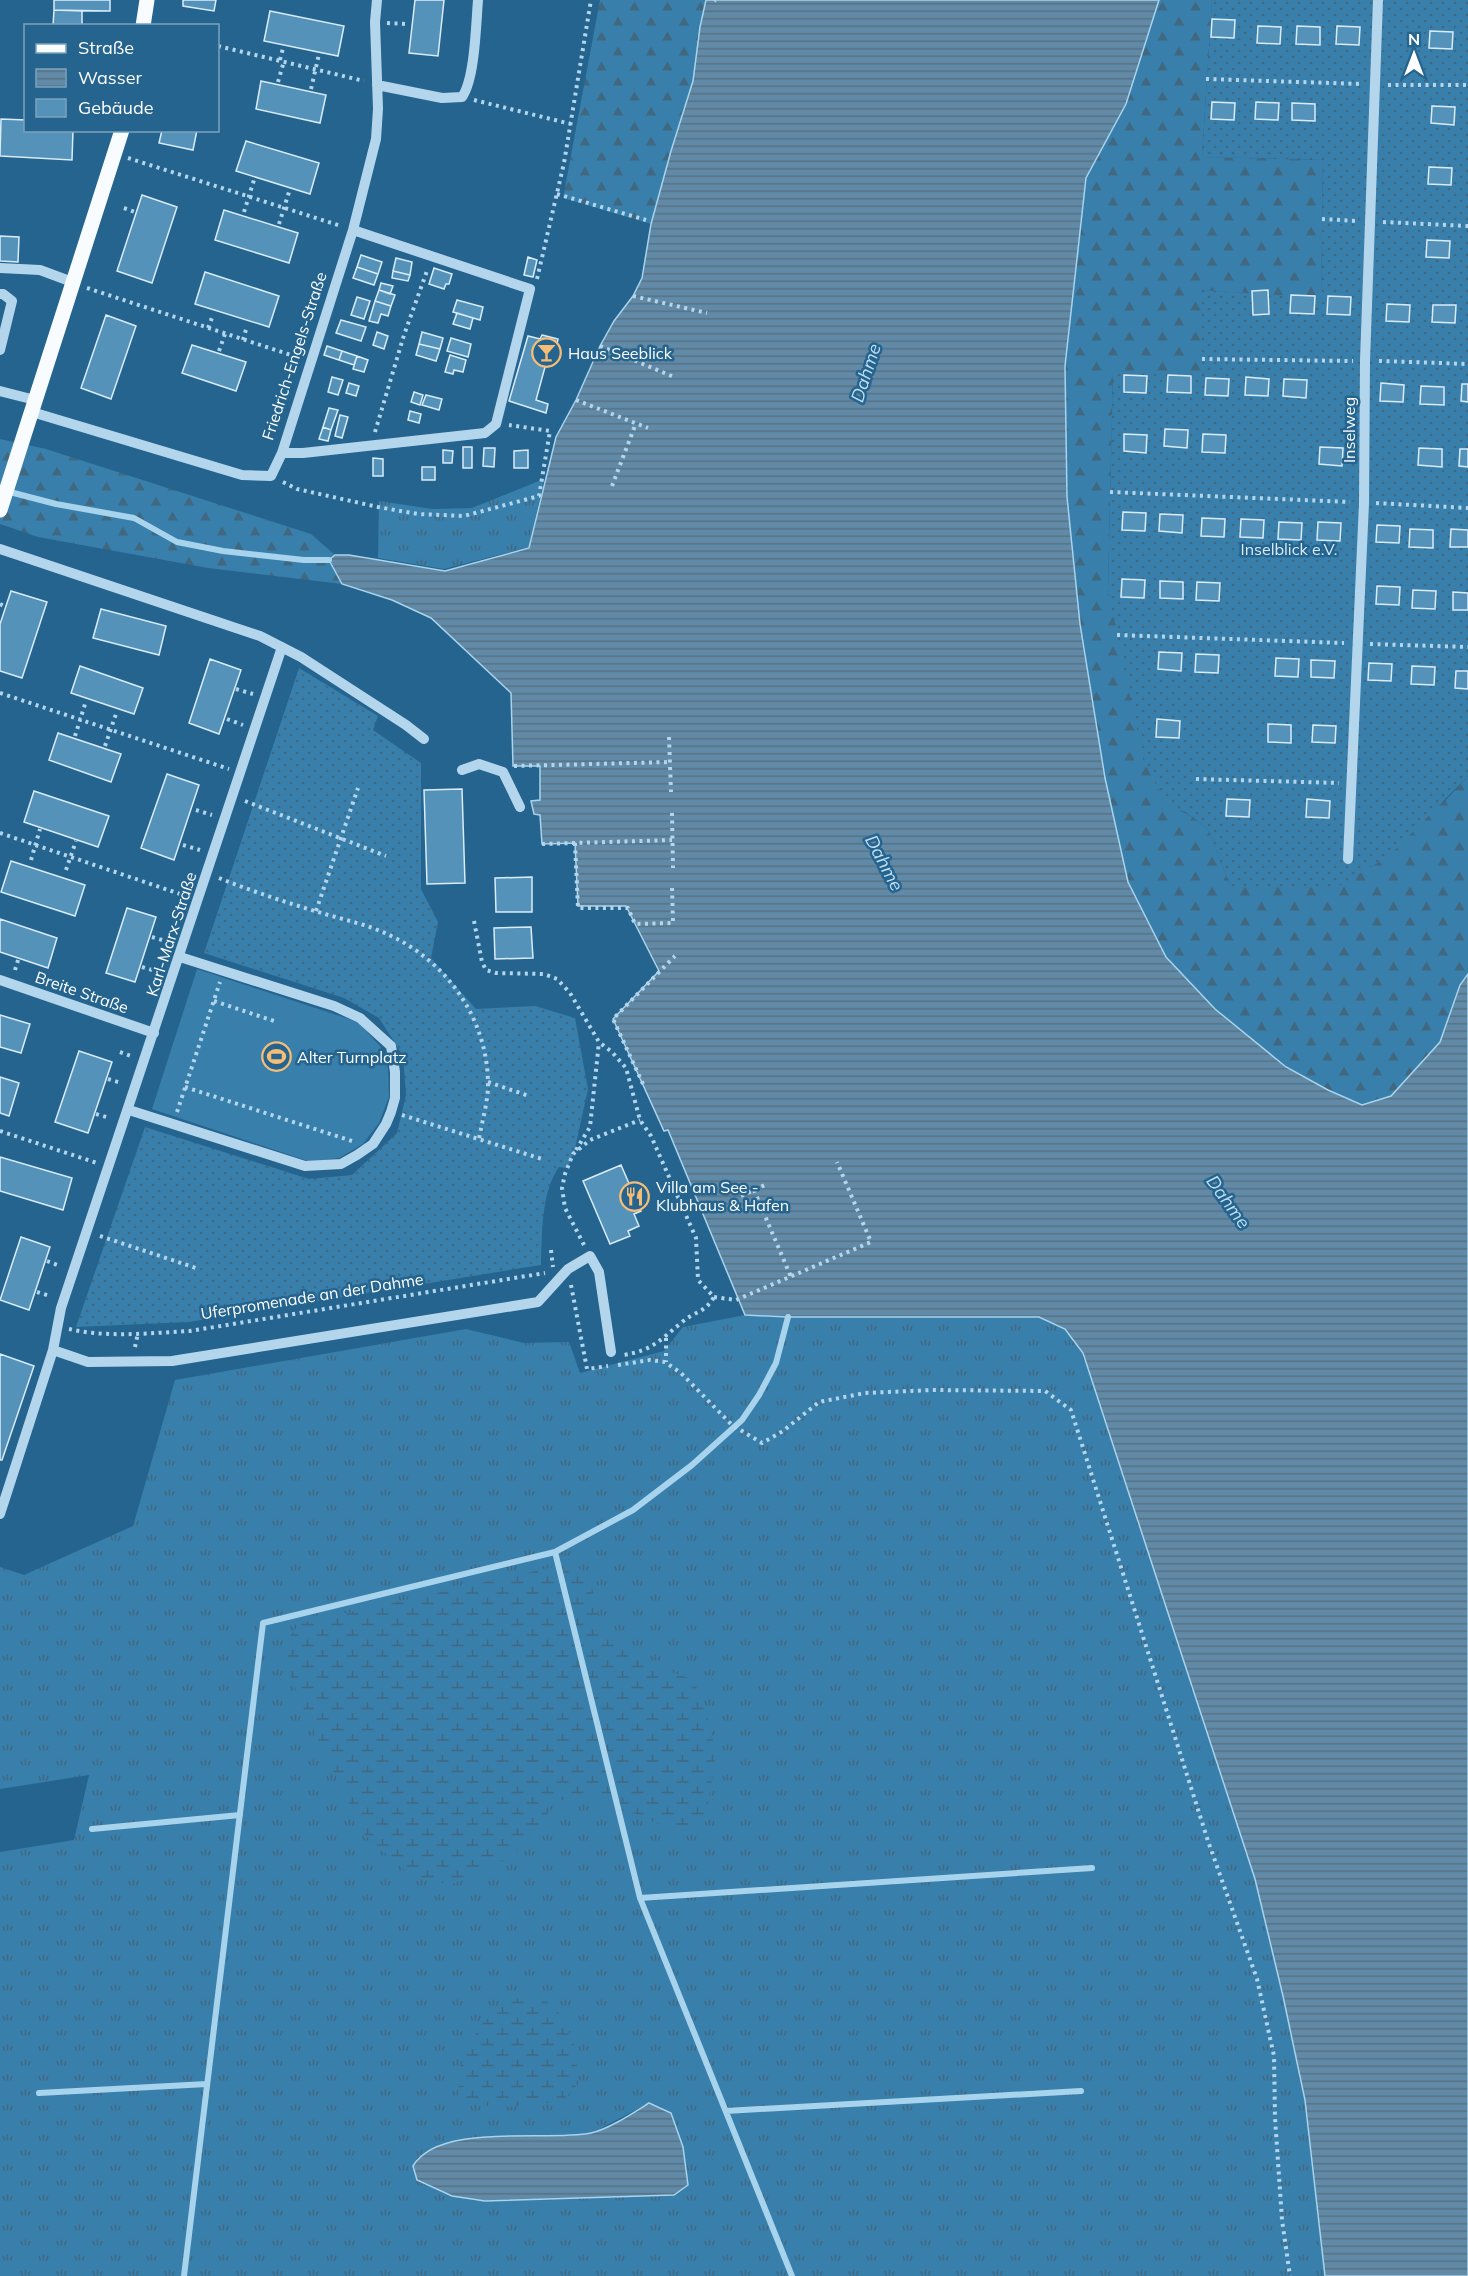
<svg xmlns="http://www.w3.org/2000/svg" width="1468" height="2276" font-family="Mulish,sans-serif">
<defs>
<pattern id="grass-tufts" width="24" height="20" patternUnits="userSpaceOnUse" patternTransform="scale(1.5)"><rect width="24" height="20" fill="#387fac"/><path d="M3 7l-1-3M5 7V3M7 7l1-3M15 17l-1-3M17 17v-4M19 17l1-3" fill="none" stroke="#416881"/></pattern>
<pattern id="forest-firs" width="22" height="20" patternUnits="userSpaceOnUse" patternTransform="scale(1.5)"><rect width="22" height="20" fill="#387fac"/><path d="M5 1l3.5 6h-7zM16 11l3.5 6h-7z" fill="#416881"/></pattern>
<pattern id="wetland-marsh" width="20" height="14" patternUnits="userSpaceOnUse" patternTransform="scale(1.5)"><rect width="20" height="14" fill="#387fac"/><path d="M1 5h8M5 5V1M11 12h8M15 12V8" fill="none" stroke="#416881"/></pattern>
<pattern id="garden-dots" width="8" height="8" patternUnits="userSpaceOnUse" patternTransform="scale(1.5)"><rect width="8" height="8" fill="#387fac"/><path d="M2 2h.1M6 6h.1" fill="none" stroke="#416881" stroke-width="1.8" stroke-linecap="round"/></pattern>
<pattern id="water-rules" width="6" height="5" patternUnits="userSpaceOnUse" patternTransform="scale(1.5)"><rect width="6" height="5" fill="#608aa7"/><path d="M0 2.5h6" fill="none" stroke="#587183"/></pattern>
</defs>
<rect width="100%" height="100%" fill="#24648f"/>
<!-- grass -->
<path fill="url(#grass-tufts)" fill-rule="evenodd" d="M544,479L529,547L444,569L378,558L379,501L432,509L472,508Z
M745,1315L788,1317H1039L1065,1329L1083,1353L1255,1879L1283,1996L1305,2100L1325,2276H0V1852L74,1840L89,1775L0,1789V1567L24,1575L133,1526L175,1380L466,1329L524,1343L569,1342L580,1373L664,1351L683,1327ZM649,2103L674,2195L650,2196L417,2181L413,2166L418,2157L546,2136L592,2133Z"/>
<!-- forest -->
<path fill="url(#forest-firs)" d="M600,0H706L700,27L693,81L671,151L651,224L563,198Z
M1159,0H1212L1202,157L1323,160L1321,299L1202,290V371H1113L1108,589L1181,811L1194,818L1209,831L1230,886L1445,801L1468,776V974L1460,985L1440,1042L1391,1096L1362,1105L1321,1089L1286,1067L1215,1009L1166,957L1128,882L1105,778L1080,623L1067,497L1065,366L1086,178L1126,104Z
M0,439L46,449L311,534L335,555L330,560L342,584L208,568L38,537L0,524Z"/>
<!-- wetland -->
<path fill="url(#wetland-marsh)" d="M575,1562L592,1587L602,1635L633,1658L691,1679L704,1701L716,1755L704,1828H668L585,1793L551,1803L541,1833L503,1861L450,1885L410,1875L364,1834L308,1719L291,1678L286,1640L301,1623Z
M539,1994L562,2016L574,2043L579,2083L562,2101C526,2106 493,2111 458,2100L460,2067L479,2027L506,2001Z"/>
<!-- garden -->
<path fill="url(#garden-dots)" d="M1212,0H1468V776L1389,856L1339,886H1230L1209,831L1194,818L1164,800L1143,759L1108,589L1113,371H1202V290L1321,298L1323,160L1202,157Z
M299,668L378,716L373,730L421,763V889L438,922L431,958L476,1009L535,1006L575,1018L588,1089L574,1153L567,1168L559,1167C541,1192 542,1235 541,1265L189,1322L76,1327L145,1127L309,1179L352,1175L397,1133L406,1095L403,1056L379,1018L344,998L204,953Z"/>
<!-- pitch -->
<path fill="#387fac" d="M197,969L358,1022L380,1046L388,1068L389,1097L379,1123L363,1144L339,1158L311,1162L152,1109Z"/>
<!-- water -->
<path fill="url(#water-rules)" stroke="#a8d3ec" stroke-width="1.5" d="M706,0H1159L1126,104L1086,178L1065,366L1067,497L1080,624L1105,778L1128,882L1166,957L1215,1009L1286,1067L1328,1090L1362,1105L1391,1096L1440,1042L1460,985L1468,974V2276H1325L1305,2100L1283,1996L1255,1879L1083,1353L1065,1329L1039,1317H788L745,1315L668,1130L664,1131L613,1019L659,971L626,906H578L575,843L542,844L540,815L534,814L531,801L540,800V766H513L511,693L431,618L392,600L342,584L329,560L335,555H349L445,571L529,548L556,437L576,400L600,346L614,321L633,296L642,278L651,224L671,151L693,81L700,27Z
M649,2103L671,2113L683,2147L688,2185L674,2195L485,2201L452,2196L417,2180L413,2166C439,2122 547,2142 591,2133C609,2129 633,2113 649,2103Z"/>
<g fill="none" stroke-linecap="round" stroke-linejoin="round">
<!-- stream -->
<path stroke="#a8d3ec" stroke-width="6" d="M6,491L56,504L134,518L177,542L223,551L304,560H329
M555,1552L640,1898L792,2276
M92,1829L240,1815
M640,1898L1092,1868
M39,2093L207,2084
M726,2111L1081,2091
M184,2276L263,1623L555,1552L633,1510L692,1465L742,1420L759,1395L776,1363L788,1317"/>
</g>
<!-- building -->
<path fill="#5492b9" stroke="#d9ecf9" stroke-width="1.5" d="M54,0H110V11L54,10Z
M183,0H216L214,11L183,6Z
M415,0H444L438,56L409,53Z
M54,10L82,11V26H53Z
M270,11L344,26L338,56L264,41Z
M1212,19L1235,20L1234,38L1211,37Z
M1258,26L1281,27L1280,44L1257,43Z
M1297,26L1320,27V45L1296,44Z
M1337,26L1360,27L1359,45L1336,44Z
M1430,31L1453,32L1452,49L1429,48Z
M261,81L326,95L320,123L256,109Z
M1212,102L1235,103L1234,120L1211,119Z
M1256,102L1279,103L1278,120L1255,119Z
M1292,103L1315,104V121L1292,120Z
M1432,106L1455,107L1454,125L1431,123Z
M1,119L26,120V130H73L72,160L0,156Z
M162,130H197L193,150L159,143Z
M246,141L319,163L310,194L236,171Z
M1429,167L1452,168L1451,185L1428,184Z
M142,195L177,207L152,283L117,271Z
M224,210L298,233L289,263L215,240Z
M0,236L19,237L18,262L0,261Z
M1427,240L1450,241L1449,258L1426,257Z
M361,255L382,262L378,274L357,267Z
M528,257L537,260L533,277L524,275Z
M396,258L412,262L410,275L393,271Z
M357,267L378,274L374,285L353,278Z
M434,268L452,274L449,284H446L444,289L429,284Z
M393,271L410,275L408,281L392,278Z
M205,272L279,296L269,327L195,304Z
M381,283L393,286L390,294L379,290Z
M379,290L395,295L391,306L375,301Z
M1268,290L1269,314L1253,315L1252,291Z
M1291,295L1315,296L1314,314L1290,313Z
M1328,296L1351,297L1350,315L1327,314Z
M357,297L370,301L364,319L351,315Z
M457,300L483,307L480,320L453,312Z
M375,301L391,306L388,316L381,314L378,323L369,321Z
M1387,304L1410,305L1409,322L1386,321Z
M1433,305H1456L1455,323L1432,322Z
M457,313L473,318L470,329L453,324Z
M106,315L136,326L111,399L81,388Z
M341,320L366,327L361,341L336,333Z
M377,332L388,336L384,349L373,345Z
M422,332L443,338L440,349L419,344Z
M542,335L558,339L554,357L548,356L536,400L548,404L546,413L509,401L528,336L540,339Z
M451,338L471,344L468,357L447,351Z
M419,344L440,349L436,361L416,355Z
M192,345L246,362L236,391L182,373Z
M327,346L342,351L339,360L324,355Z
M342,351L357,356L354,365L339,360Z
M450,355L466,360L463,372L454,370L453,374L445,372Z
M357,356L368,360L364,372L353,369Z
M1124,375L1147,376L1146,393L1124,392Z
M1168,375L1191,376V393L1167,392Z
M332,377L343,380L338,395L328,392Z
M1246,377L1269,379L1268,396L1245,395Z
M1206,378L1229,379L1228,396L1205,395Z
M1284,379L1307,380L1306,398L1283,396Z
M349,383L359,386L356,396L346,393Z
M1381,383L1404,385L1403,402L1380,401Z
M1462,384H1468V402L1461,401Z
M1421,386L1444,387V405L1420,404Z
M414,392L423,395L420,405L411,402Z
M426,395L442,399L439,410L422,405Z
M329,408L338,410L331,430L323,427Z
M410,411L421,414L419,423L408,420Z
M340,415L348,417L342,438L335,436Z
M323,427L331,430L328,441L319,439Z
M1165,429L1188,430L1187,448L1164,446Z
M1124,434L1147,435L1146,453L1124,451Z
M1203,434L1226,435L1225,453L1202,452Z
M463,447H472V468H463Z
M1320,447L1343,448L1342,466L1319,464Z
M484,448H495L494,467L483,466Z
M1419,448L1442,449V467L1418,465Z
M1460,449H1468V467L1459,466Z
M443,450L453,451L452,463H443Z
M528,450V468H514V451Z
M373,458L383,459V476H373Z
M422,467H435V480H422Z
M1123,512L1146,513L1145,531L1122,530Z
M1160,514L1183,515L1182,533L1159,531Z
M1202,518L1225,519L1224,537L1201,536Z
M1241,519L1264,520L1263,538L1240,537Z
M1279,522L1302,523L1301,540L1278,539Z
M1318,522L1341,523L1340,541L1317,540Z
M1377,525L1400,526L1399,543L1376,542Z
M1410,529L1433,530V548L1409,547Z
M1451,529L1468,530V547H1450Z
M1122,579L1145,580L1144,598L1121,597Z
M1160,581L1183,582V599L1160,598Z
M1197,582L1220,583L1219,601L1196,600Z
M1377,586L1400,587L1399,605L1376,604Z
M1413,590L1436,591L1435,609L1412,608Z
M11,591L47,602L22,678L0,671V624Z
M1453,592L1468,593V610H1453Z
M101,609L166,626L159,655L93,638Z
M1159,652L1182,653L1181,671L1158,669Z
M1196,654L1219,655L1218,673L1195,672Z
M1276,658L1299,659L1298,677L1275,676Z
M210,659L241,670L219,734L189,723Z
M1311,660L1335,661L1334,678L1311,677Z
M1369,663L1392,664L1391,681L1368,680Z
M80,666L143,688L134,714L71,693Z
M1412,666L1435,667L1434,685L1411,684Z
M1456,671H1468V689L1455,688Z
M1157,719L1180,721L1179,738L1156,737Z
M1268,724L1291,725V743L1268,742Z
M1313,725L1336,726L1335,743L1312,742Z
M58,733L121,754L111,782L49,760Z
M167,774L199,785L174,860L141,848Z
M462,789L465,883L427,884L424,790Z
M34,791L109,816L98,847L24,822Z
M1227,799L1250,800L1249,817L1226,816Z
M1307,799L1330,801L1329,818L1306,817Z
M11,861L85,885L75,916L1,892Z
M532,877V912H496L495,878Z
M127,908L156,917L135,982L106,973Z
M0,919L57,938L48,968L0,952Z
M531,927L533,958L495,959L494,928Z
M0,1015L30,1024L21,1053L0,1047Z
M79,1051L112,1062L88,1133L55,1122Z
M0,1077L19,1083L9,1116L0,1113Z
M0,1157L72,1178L63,1210L0,1191Z
M621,1165L641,1211L634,1214L639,1226L628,1231L630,1236L610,1244L583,1181Z
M21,1237L50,1247L29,1310L0,1300Z
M0,1354L34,1366L2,1460H0Z"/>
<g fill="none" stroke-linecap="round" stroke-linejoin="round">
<!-- path -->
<path stroke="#b4d6ec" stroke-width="4" stroke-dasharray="3 4.5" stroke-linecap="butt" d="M714,1L715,0
M387,23L407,24
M218,46L364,81
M280,60L283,48
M1206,79L1362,84
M278,82L284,61
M1388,85H1468
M311,89L319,54
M474,100L571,124
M128,158L341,226
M557,194L646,220
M124,208L135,212
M244,212L254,180
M1322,219L1357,221
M1383,222L1468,226
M279,224L289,192
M537,279L564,163L591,0
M87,288L300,358
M633,296L707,313
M208,328L213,315
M243,340L247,326
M600,346L674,377
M219,351L225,334
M1202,359L1353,361
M1379,361L1468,364
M576,400L648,428
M375,432L404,335L428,268
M283,482L297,489L378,507L418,514L464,516L539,496L550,431L509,425
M612,486L636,423
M1110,492L1350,502
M1376,503L1468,508
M0,604L4,606
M1117,635L1344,643
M1370,644L1468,647
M236,689L253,694
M0,693L229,769
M227,719L243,725
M75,736L86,701
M669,737L671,792
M105,746L117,711
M514,766L670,762
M1196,779L1339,783
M245,801L386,856
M196,810L212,815
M672,813L673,868
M0,833L186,896
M575,843L578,908H628L635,924L673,923L672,886
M542,844L672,840
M183,845L200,850
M31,860L40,829
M66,870L76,841
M219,878C251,891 285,902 318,912C341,919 366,924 387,934C447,961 488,1019 488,1085C488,1102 482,1121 479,1139
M316,911L358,788
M474,921L482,962L486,970L496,973L544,974L557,979L570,993L599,1042L612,1052L626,1068L640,1120L651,1136L696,1238L698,1280L714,1297C704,1314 694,1311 681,1323C660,1340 653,1350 624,1355
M152,937L169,942
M142,967L159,972
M15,970L18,960
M214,1001L277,1022
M120,1052L131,1056
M108,1079L121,1083
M488,1082L529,1096
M643,1084L613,1019L675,956
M185,1087L352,1141
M177,1112L220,982
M96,1114L110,1118
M402,1115L542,1159
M0,1131L97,1163
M576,1150L590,1127L599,1042
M754,1190L791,1277
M741,1196L767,1184
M100,1236L196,1268
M584,1245L565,1208L562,1188L565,1174L573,1154L590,1140L640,1120
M551,1250L553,1267
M47,1261L60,1266
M571,1285L587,1369L608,1366
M37,1292L50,1296
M714,1297L736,1300L871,1242L837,1162
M69,1329C107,1338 150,1333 190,1331L545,1273
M666,1338V1362
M135,1347L138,1333
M618,1365L650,1360L665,1362L681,1373L732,1425L762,1443L783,1431L819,1402L865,1393L932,1390L1045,1391L1071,1410L1208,1841L1257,1979L1274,2056L1275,2118L1282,2220L1290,2276"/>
<!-- minor -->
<path stroke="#b4d6ec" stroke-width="10" d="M377,85L442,98L462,97C475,79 476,24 478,0
M0,268L40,270L75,283
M0,294H3L12,301L0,350
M0,391L35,400
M32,412L242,475L271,476L282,453L353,230L376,139L378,109L375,22L377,0
M282,453H303L485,433L496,424L530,289L353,230
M0,549L260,636L301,657L406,725L424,739
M462,770L479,764L503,772L520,807
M1348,859L1364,503L1365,361L1378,0
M0,980L154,1033
M129,1110L305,1166L341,1164L357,1155L373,1144L386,1124L391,1112L395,1098V1072L391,1046L360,1018L334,1006L180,957
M53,1350L88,1362L172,1361L538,1302L568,1269L590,1256L599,1272L611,1352
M0,1514L53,1350L61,1308L282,647"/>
<!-- major -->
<path stroke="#f9fcff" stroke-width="15" d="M143,26L147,0
M0,510L122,130"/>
</g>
<!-- icons -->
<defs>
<symbol id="bar-ring" viewBox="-11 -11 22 22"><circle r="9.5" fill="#24648f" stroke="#f6bd77" stroke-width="1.5"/><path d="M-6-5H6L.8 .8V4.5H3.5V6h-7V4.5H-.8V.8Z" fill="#f6bd77"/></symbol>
<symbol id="stadium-ring" viewBox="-11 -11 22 22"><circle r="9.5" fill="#24648f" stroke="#f6bd77" stroke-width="1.5"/><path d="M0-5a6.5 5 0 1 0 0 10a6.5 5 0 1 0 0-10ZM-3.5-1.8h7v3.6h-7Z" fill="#f6bd77"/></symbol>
<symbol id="restaurant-ring" viewBox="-11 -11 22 22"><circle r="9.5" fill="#24648f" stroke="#f6bd77" stroke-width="1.5"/><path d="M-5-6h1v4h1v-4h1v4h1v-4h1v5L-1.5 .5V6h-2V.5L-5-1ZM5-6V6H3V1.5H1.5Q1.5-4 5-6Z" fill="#f6bd77"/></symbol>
</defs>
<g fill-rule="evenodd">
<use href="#bar-ring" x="530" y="336" width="33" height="33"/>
<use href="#stadium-ring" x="260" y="1040" width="33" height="33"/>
<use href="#restaurant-ring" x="618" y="1180" width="33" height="33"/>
</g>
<g text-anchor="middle" stroke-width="5" stroke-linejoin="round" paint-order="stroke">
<!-- poi labels -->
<g font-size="16" fill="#fff" stroke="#24648f" text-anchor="start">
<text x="568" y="359">Haus Seeblick</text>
<text x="297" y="1063">Alter Turnplatz</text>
<text x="656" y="1193">Villa am See -<tspan x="656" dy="18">Klubhaus &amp; Hafen</tspan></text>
</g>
<!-- street labels -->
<g font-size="16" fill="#fff" stroke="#24648f">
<text transform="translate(294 356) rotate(-72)" y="6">Friedrich-Engels-Straße</text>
<text transform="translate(1349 430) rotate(-90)" y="6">Inselweg</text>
<text transform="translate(171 934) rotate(-72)" y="6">Karl-Marx-Straße</text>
<text transform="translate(82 992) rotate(19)" y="6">Breite Straße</text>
<text transform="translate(312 1296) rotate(-9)" y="6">Uferpromenade an der Dahme</text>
</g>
<!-- park labels -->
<g font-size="16" fill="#d9ecf9" stroke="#24648f">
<text x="1289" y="555">Inselblick e.V.</text>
</g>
<!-- water labels -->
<g font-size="18" font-style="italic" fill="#c0dff3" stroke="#24648f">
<text transform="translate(866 373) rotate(-72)" y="6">Dahme</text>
<text transform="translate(884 863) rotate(62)" y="6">Dahme</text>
<text transform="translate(1228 1202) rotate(54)" y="6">Dahme</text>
</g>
</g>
<!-- legend -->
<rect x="24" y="24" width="195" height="108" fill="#24648f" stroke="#7ca2bc" stroke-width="1.5"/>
<rect x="36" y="44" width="30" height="9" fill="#f9fcff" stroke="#7ca2bc" stroke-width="1.5"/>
<text x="78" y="54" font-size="18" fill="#ffffff">Straße</text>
<rect x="36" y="69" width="30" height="18" fill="url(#water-rules)" stroke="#7ca2bc" stroke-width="1.5"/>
<text x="78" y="84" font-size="18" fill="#ffffff">Wasser</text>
<rect x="36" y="99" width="30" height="18" fill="#5492b9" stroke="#7ca2bc" stroke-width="1.5"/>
<text x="78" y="114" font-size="18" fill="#ffffff">Gebäude</text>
<!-- north arrow -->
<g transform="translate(1414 54)" stroke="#24648f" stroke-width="4.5" paint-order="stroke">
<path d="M0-4.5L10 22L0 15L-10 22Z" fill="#ffffff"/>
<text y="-9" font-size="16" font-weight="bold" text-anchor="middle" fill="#ffffff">N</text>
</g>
</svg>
